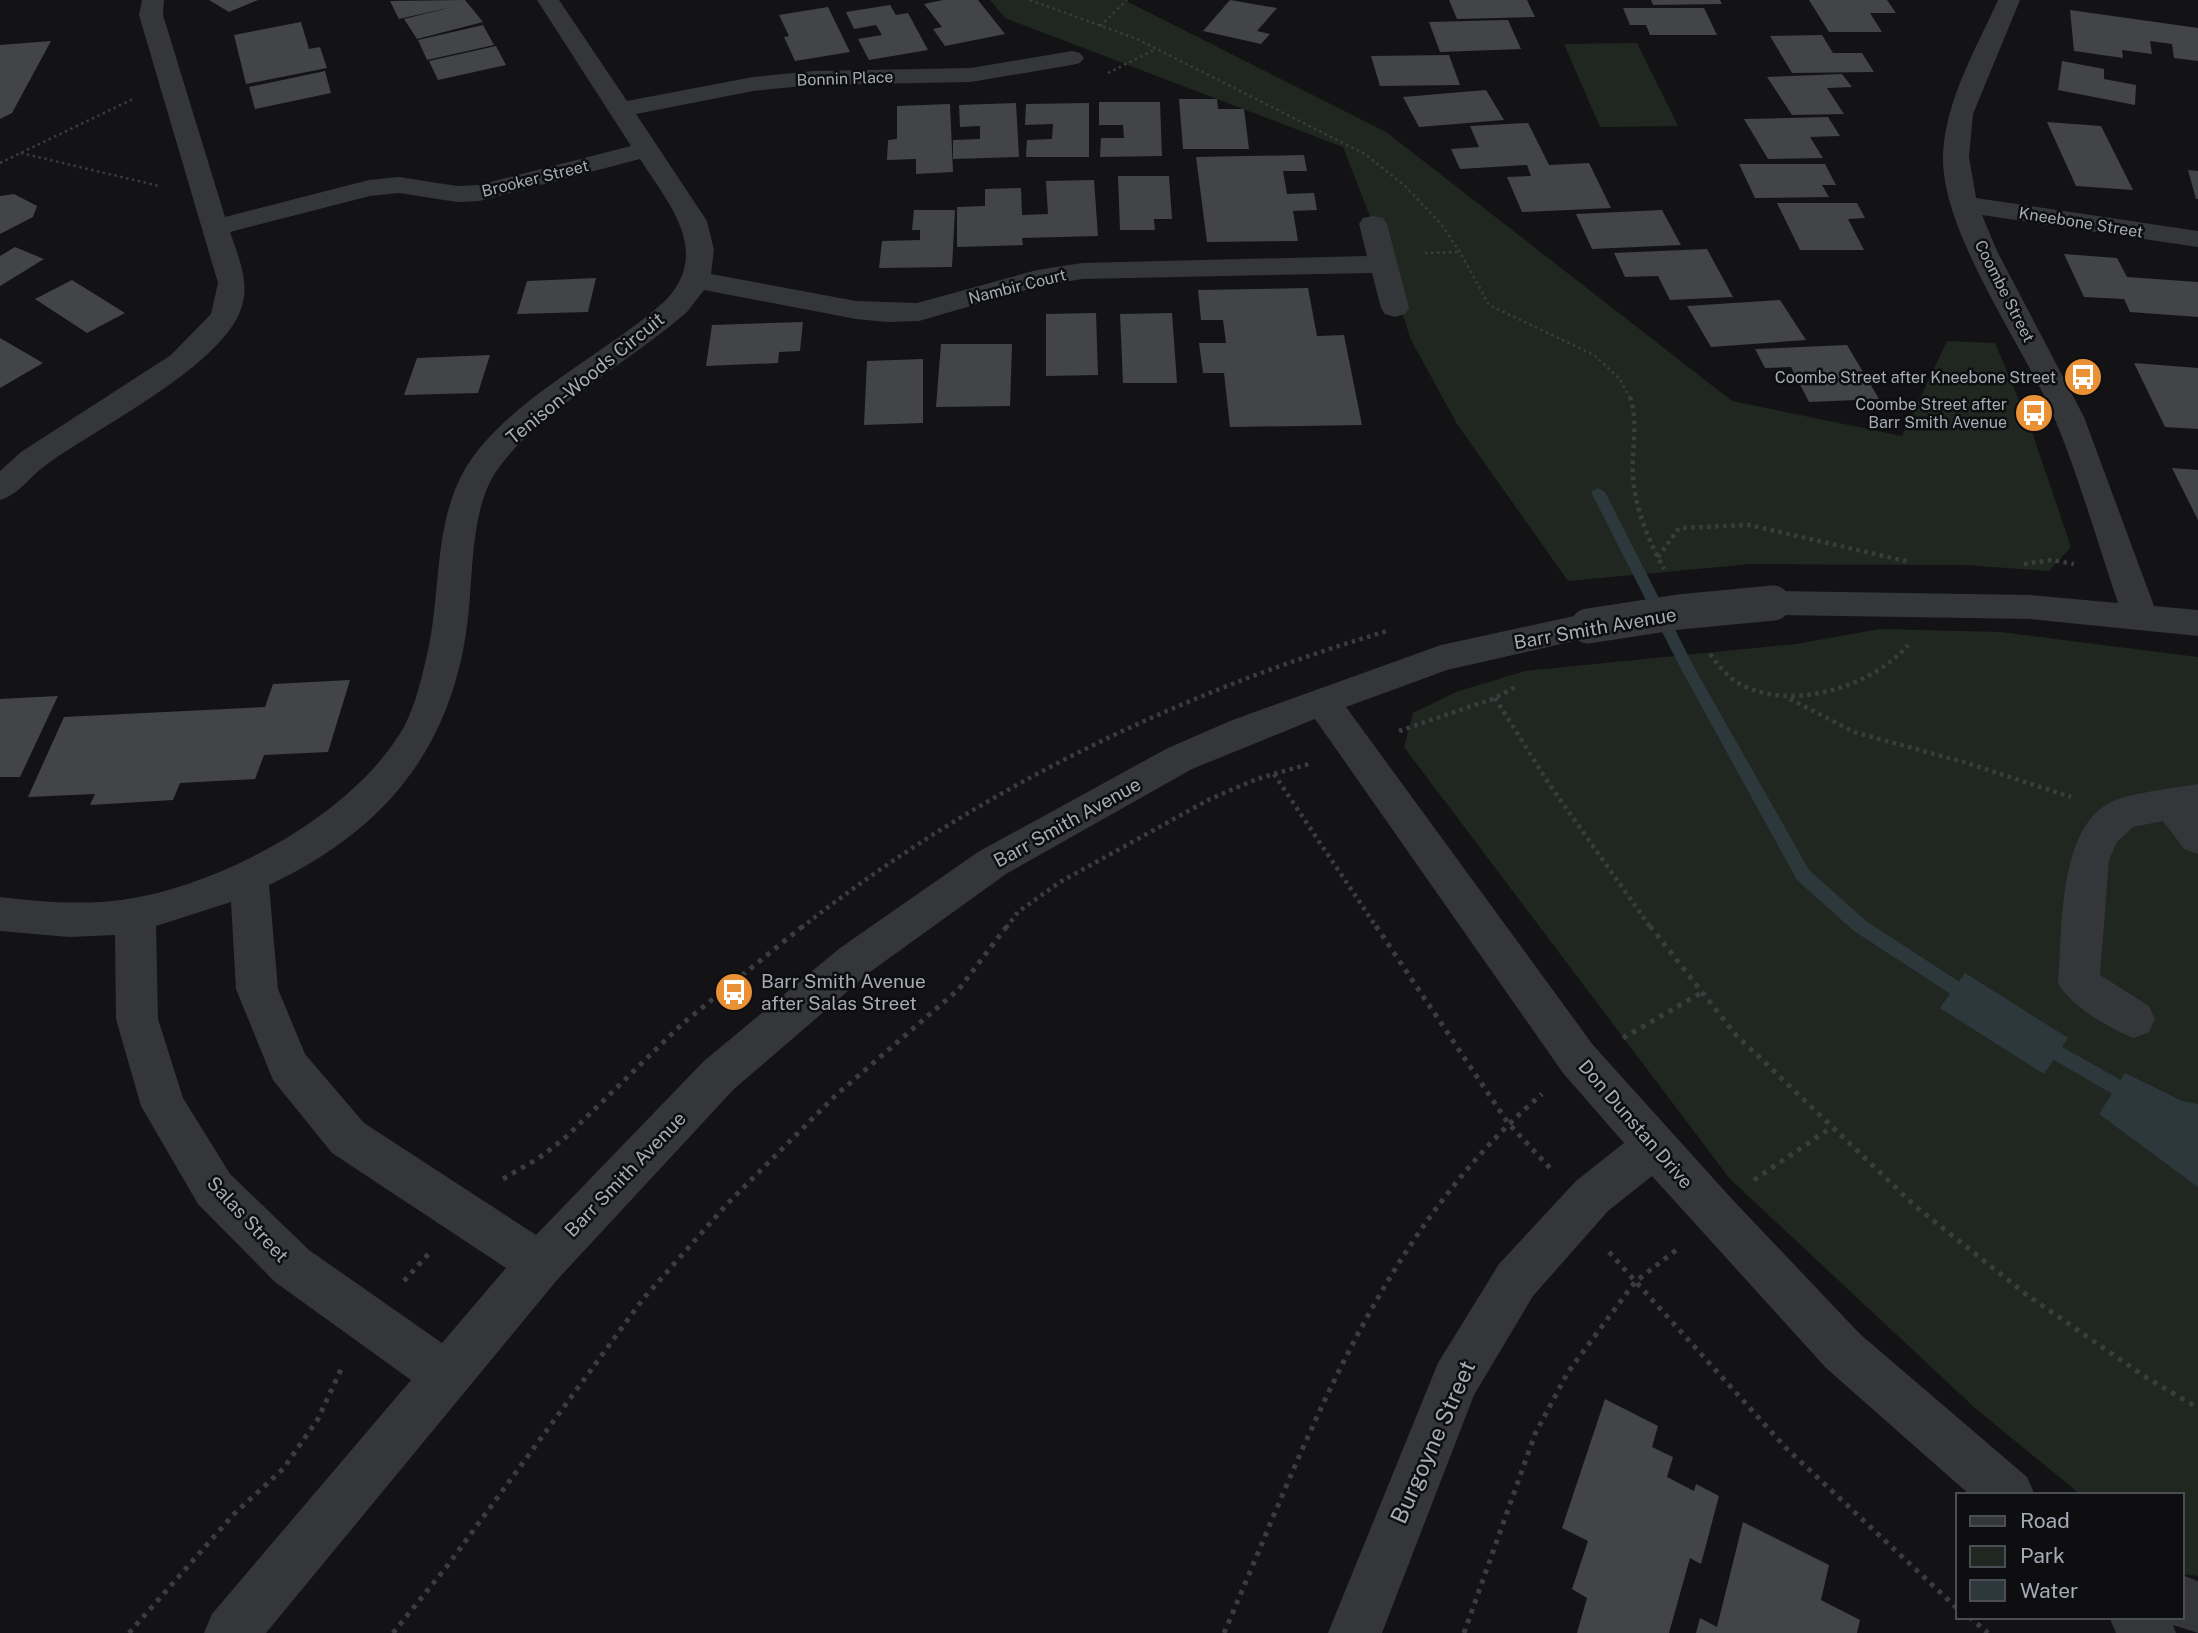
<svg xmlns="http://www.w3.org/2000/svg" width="2198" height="1633" font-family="'Public Sans',sans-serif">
<rect width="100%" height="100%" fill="#131315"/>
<!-- green -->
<path fill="#202720" d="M990,0H1124L1386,132L1732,401L1902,436L1947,341L1995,343L2030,426L2071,547L2049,571L1965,565L1751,564L1568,581L1457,424L1411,340L1373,224L1343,147L1005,18Z
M1637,43L1678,126L1600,127L1564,44Z
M1880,629L2001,632L2198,657V1576L2182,1574V1495H2081L1975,1408L1730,1179L1404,747L1413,713L1456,692L1525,671L1796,644Z"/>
<!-- water -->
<path fill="#2d383d" d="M1965,973L2068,1038L2044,1074L1940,1008Z
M2125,1073L2182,1101L2198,1104V1187L2099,1114Z"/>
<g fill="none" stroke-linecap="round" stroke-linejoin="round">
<!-- stream -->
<path fill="#2d383d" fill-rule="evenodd" d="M1598,488L1605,492L1695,669L1809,870L1866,921L1978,994L1981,999L1978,1004L1972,1006L1966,1004L1854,931L1797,880L1681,669L1591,492Z
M2041,1035L2140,1091L2143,1097L2140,1103L2134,1105L2128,1103L2035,1049L2032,1043L2035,1037Z"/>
</g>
<!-- building -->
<path fill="#424448" d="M209,0H258L229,12Z
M465,0L483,22L417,39L404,19L452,7L399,19L390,1Z
M943,0H978L1005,34L945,46L933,29L942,27L924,4Z
M1230,0L1277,8L1257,31L1270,34L1261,44L1203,31Z
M1449,0H1527L1535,17L1457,19Z
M1651,0H1720L1722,4L1653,5Z
M1809,0H1887L1896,13H1870L1882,32H1829Z
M890,5L896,15L908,13L928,50L869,60L858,39L882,35L876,25L854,29L846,12Z
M828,7L850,52L795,61L784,37L789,36L779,15Z
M1623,8H1704L1717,35H1650L1646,25H1630Z
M2070,10L2198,28V61L2174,58L2172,44L2150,41L2152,54L2122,50L2123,58L2074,51Z
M1508,20L1521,49L1440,52L1429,22Z
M301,22L309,49L320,47L327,68L246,84L234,35Z
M483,25L494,45L427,60L418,40Z
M1822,35L1833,53H1862L1874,72L1792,73L1770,36Z
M51,41L12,113L0,119V45Z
M496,46L506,65L438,80L429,61Z
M1449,55L1460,85L1380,86L1371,56Z
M2062,61L2104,69V79L2136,85L2135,105L2058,90Z
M325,71L331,93L255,109L249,87Z
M1842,74L1852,87L1827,88L1844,114L1792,115L1767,77Z
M1486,90L1504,120L1419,127L1403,97Z
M1179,99H1217L1218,109H1244L1249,149H1183Z
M1099,102H1160L1162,156L1100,157L1101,138H1124L1123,125H1099Z
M1016,103L1019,157L953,159V140L980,139V126L960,127L959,105Z
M1089,103V157H1026L1027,140L1052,139L1053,124L1025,125L1026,104Z
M950,104L953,172L916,174V159L887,160L888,140L897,139V106Z
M1828,117L1840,136L1810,137L1823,158L1768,159L1744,119Z
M2047,122L2101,126L2133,190L2076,186Z
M1528,123L1549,165L1589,163L1611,208L1522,212L1507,177L1531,176L1527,165L1460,169L1451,149L1479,147L1470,126Z
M1304,155L1307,171H1283L1287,194L1314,193L1317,210L1293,211L1298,241L1207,242L1196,157Z
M1739,164H1825L1836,185H1822L1829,197L1755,198Z
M2188,170L2198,171V199H2196Z
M1118,176H1169L1172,219H1154L1155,230H1120Z
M1094,180L1098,236L1022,238L1023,245L957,247V207L985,206V189L1021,188L1022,215L1048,214L1046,181Z
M14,194L37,206L33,217L0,234V196Z
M1777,203H1857L1865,218L1848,219L1864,250H1800Z
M914,210H955L952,267L879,268L882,241L920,240V230H912Z
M1662,210L1681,245L1592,249L1576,214Z
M15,247L44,259L0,286V256Z
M1707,249L1733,297L1670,300L1658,276L1625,277L1614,253Z
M2064,254L2117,258L2127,277L2198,282V317L2130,312L2124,299L2084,297Z
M596,278L588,312L517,314L527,281Z
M72,280L125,313L87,333L35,299Z
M1308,288L1317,336L1344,335L1362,425L1230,427L1224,373H1203L1199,343H1226L1223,320H1201L1198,290Z
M1780,300L1806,340L1711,347L1687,306Z
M1096,313L1098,375L1046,376V314Z
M1172,313L1177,383H1123L1120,314Z
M803,322L800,351L779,352L778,363L706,366L712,325Z
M0,338L43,363L0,388Z
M941,344H1012L1010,406L936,407Z
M1847,345L1879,399L1809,402L1791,367L1765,368L1755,349Z
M490,355L478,393L404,395L417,358Z
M923,359V423L864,425L867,361Z
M2134,363L2198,368V429L2165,427Z
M2172,468L2198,470V520Z
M350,680L328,752L264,755L255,779L180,783L173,800L90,805L95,794L28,797L64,717L265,707L273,684Z
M58,696L20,777H0V699Z
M1605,1399L1658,1426L1652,1447L1673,1457L1667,1477L1694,1491L1696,1484L1719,1496L1701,1564L1690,1558L1669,1633H1577L1587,1598L1572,1589L1588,1541L1562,1528Z
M1743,1522L1829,1565L1821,1600L1860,1620L1857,1633H1696L1700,1618L1717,1627Z"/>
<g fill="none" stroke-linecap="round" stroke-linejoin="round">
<!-- path-far2 -->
<path stroke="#3a3d40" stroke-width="2.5" stroke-dasharray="2.5 3.5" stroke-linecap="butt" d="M1030,0L1137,39L1365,154L1405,186L1441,224L1460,252L1489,305L1594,355L1620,379L1630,398
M1100,26L1127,0
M1108,73L1156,49
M21,153L159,186
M0,163L135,98
M1425,253L1460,252"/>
<!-- path-far1 -->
<path stroke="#3a3d40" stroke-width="4.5" stroke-dasharray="3.5 4.5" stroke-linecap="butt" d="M1630,397C1639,423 1631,450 1633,477C1635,509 1649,541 1664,569
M1658,557L1679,528L1749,525L1910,562
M2024,564L2051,560L2074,564
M1710,654C1719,666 1727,677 1740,684C1791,712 1872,687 1908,645
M1495,698L1549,784L1651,928
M1790,699L1854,732L1967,763L2071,797
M1399,731L1495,698L1517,686
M1274,774L1377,928
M801,928C975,791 1175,694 1387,631
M1006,928L1018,912L1060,882L1210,799L1257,779L1312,763"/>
<!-- path -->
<path stroke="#3a3d40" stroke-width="5" stroke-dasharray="4.5 6" stroke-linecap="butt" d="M1376,926L1508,1123L1550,1168
M1650,926L1735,1034L1915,1206L2027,1295L2144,1376L2198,1408
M1623,1038L1701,993
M503,1179L539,1158L565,1138L682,1024L803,926
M1754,1180L1832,1127
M1609,1252L1785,1447L1958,1609
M404,1281L431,1251
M1969,1617L1988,1633
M129,1633L234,1514L283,1469L318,1419L343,1365
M393,1633L448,1565L643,1299L728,1203L835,1096L959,989L1007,926
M1224,1633C1307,1441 1378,1234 1542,1094
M1464,1633L1535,1434L1568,1372L1635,1282L1680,1247"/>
<!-- minor -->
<path fill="#34363a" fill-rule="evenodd" d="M142,0H164L163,15L225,217L369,180L399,177L457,186L479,185L631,146L537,0H559L627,101L753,77L814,71L971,68L1072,51L1080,53L1084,58L1080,63L1072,65L971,82L814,85L753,91L636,114L707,221L714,250L711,274L856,301L917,303L1037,270L1082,263L1367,256L1359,224L1363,218L1373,216L1383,218L1387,224L1409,308L1405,314L1395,317L1385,314L1381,308L1372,273L1082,279L1040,286L919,321L887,322L856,319L704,290L687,312L669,327C616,369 532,418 495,473C472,510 473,566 469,608C457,741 390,828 269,885L278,989L305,1054L364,1123L536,1235L704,1061L840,948L978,852L1166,749L1230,721L1441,645L1588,613L1600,617L1605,626L1600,635L1447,670L1346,707L1593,1045L1731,1198L1860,1334L2027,1477L2035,1495H1970L1826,1368L1652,1176L1608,1211L1533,1296L1474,1395L1382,1633H1328L1438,1363L1499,1264L1576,1181L1624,1143L1563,1073L1315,719L1192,769L1006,874L870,972L734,1089L557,1280L266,1633H204L212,1614L411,1380L275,1282L198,1204L141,1106L116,1019L115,935L69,937L0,931V897C40,902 81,905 121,900C219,887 356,814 405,725C415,705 421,681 426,659C442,597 432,526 465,469C506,400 607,354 666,300C712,251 668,203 640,159L479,201L457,202L399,193L370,196L230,232C239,259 252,286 239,314C214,370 97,428 46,465C30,476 20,494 0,500V471L21,452L171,355L211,314L218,283L139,15ZM231,902L236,989L273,1080L332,1153L506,1268L442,1343L309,1250L230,1174L183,1098L158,1019L156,926Z
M1998,0H2020L1973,114L1969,157L1976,198L2198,231V247L1982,215L1997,251L2084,417L2154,606L2198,610V636L2030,619L1773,615L1761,612L1756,603L1761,594L1773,591L2030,595L2118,603C2097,541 2079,477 2054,417C2023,345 1940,231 1943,154C1946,99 1976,49 1998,0Z
M2198,784V854L2184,849L2163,821L2133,827L2117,842L2109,860L2100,975L2149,1006L2155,1019L2149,1032L2134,1038C2110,1029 2069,1005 2058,983C2063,932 2057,832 2109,803C2127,793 2175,788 2198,784Z
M2182,1575L2198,1581V1633L2173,1625L2176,1633H2116L2109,1617H2182Z"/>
<!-- minor-bridge -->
<path stroke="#34363a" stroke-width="35" d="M1588,626L1679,612L1773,603"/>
</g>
<!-- icons -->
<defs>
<symbol id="bus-disc" viewBox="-11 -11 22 22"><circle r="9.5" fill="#ea9136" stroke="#0e0e10"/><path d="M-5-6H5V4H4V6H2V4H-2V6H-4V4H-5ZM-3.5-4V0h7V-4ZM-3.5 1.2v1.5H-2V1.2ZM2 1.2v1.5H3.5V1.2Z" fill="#fff"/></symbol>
</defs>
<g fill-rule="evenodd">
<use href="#bus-disc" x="2061" y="355" width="44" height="44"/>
<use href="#bus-disc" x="2012" y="391" width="44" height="44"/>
<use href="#bus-disc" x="712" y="970" width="44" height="44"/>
</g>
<g text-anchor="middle" stroke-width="5" stroke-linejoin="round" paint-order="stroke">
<!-- far-street labels -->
<g font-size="16" fill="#a5acb5" stroke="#0e0e10">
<text transform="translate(845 78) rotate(-2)" y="6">Bonnin Place</text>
<text transform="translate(535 178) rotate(-14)" y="6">Brooker Street</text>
<text transform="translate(2081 222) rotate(9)" y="6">Kneebone Street</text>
<text transform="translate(1017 286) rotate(-14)" y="6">Nambir Court</text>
<text transform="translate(2005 291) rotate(63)" y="6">Coombe Street</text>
</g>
<!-- far-poi labels -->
<g font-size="16" fill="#a5acb5" stroke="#0e0e10" text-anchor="end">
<text x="2056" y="383">Coombe Street after Kneebone Street</text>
<text x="2007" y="410">Coombe Street after<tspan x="2007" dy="18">Barr Smith Avenue</tspan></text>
</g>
<!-- street labels -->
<g font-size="19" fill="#a5acb5" stroke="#0e0e10">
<text transform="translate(585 378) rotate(-39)" y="7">Tenison-Woods Circuit</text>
<text transform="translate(1595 628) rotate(-10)" y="7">Barr Smith Avenue</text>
<text transform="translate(1067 822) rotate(-29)" y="7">Barr Smith Avenue</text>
<text transform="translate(1636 1124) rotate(49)" y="7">Don Dunstan Drive</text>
<text transform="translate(625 1174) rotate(-46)" y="7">Barr Smith Avenue</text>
<text transform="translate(248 1219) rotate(47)" y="7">Salas Street</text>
</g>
<!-- poi labels -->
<g font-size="19" fill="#a5acb5" stroke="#0e0e10" text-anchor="start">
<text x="761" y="988">Barr Smith Avenue<tspan x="761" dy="22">after Salas Street</tspan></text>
</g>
<!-- near-street labels -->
<g font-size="23" fill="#a5acb5" stroke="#0e0e10">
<text transform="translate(1433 1442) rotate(-66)" y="8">Burgoyne Street</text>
</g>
</g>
<!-- legend -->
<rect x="1956" y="1493" width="228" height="126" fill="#0e0e10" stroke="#4a4d52" stroke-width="2"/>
<rect x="1970" y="1516" width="35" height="10" fill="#34363a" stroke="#4a4d52" stroke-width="2"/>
<text x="2020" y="1528" font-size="21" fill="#a5acb5">Road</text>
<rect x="1970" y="1546" width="35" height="21" fill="#202720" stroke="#4a4d52" stroke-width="2"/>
<text x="2020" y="1563" font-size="21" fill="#a5acb5">Park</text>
<rect x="1970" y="1580" width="35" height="21" fill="#2d383d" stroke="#4a4d52" stroke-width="2"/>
<text x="2020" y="1598" font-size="21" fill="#a5acb5">Water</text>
</svg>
